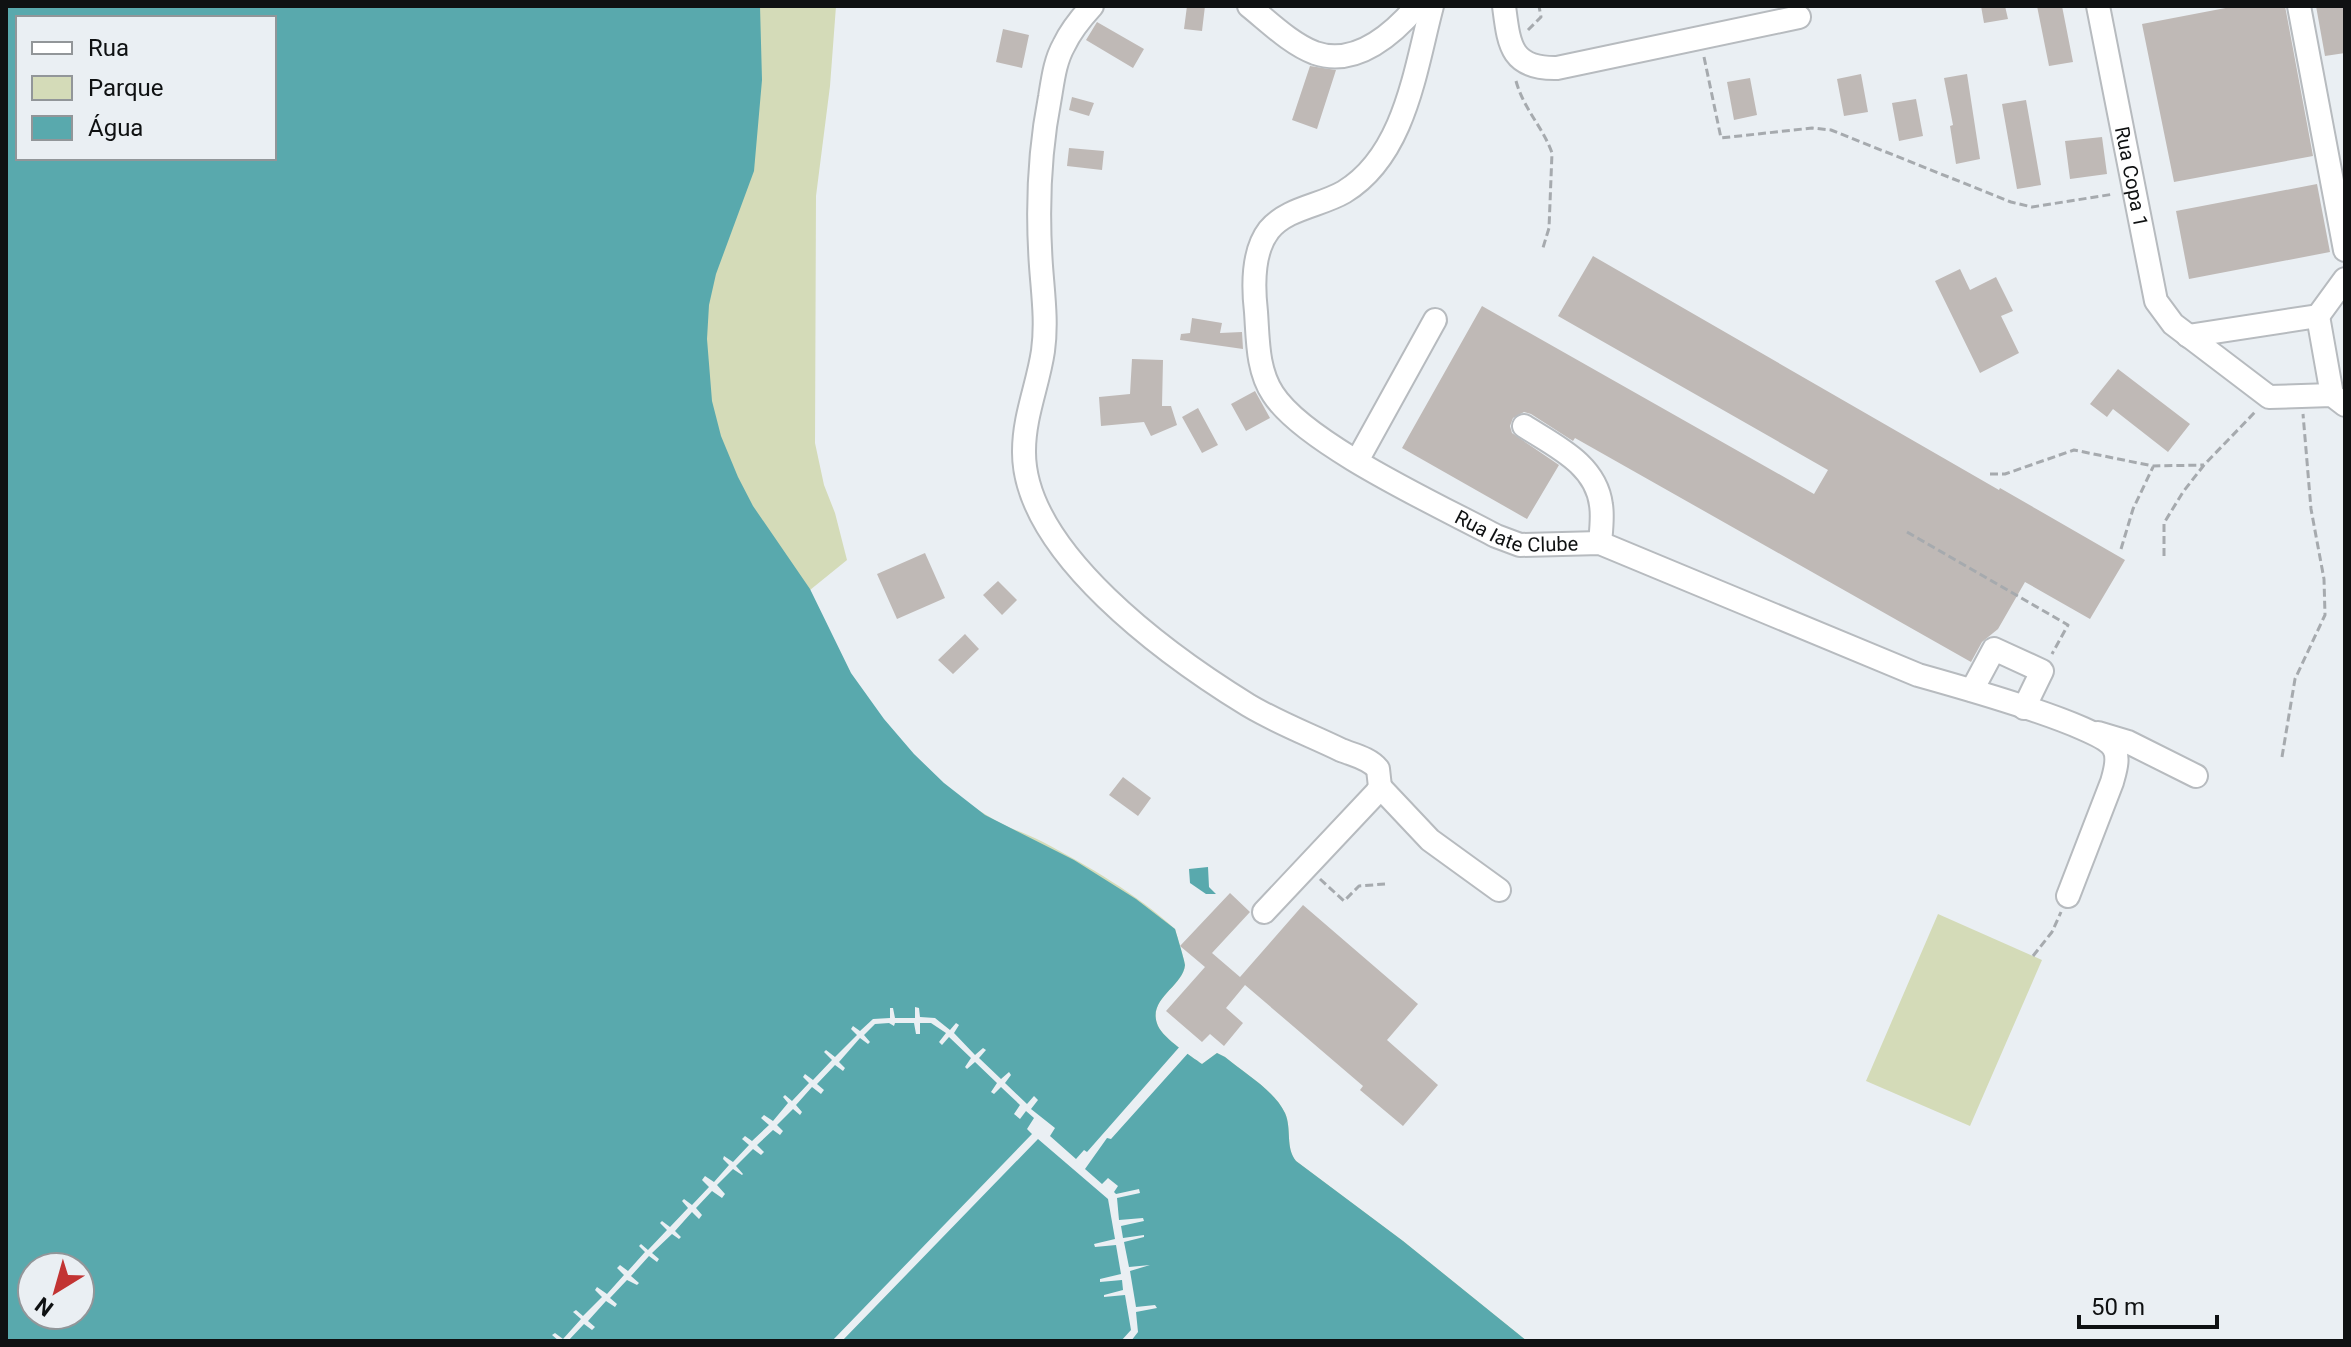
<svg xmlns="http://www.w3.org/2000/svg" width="2351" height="1347" font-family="Roboto,sans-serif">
<rect width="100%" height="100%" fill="#eaeff3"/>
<!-- green -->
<path fill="#d4dbb8" d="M653,6H836L830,86L816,196L815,443L824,485L835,513L847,560L810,590C823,617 835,645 850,672C883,726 933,783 988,816C1005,827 1025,833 1043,842C1088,866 1137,894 1175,929C1176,932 1185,962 1185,965C1183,987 1146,999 1158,1026C1164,1039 1191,1056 1202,1064L1217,1053L1225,1057C1244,1073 1274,1090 1285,1113C1292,1129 1285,1148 1296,1161L1403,1241L1527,1341H1427L964,853L649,378Z
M1938,914L2042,960L1970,1126L1866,1081Z"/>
<!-- water -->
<path fill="#59a9ad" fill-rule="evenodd" d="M6,6H760L762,80L754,171L716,274L709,305L707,339L712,401L721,436L738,477L753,506L810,589L851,673L884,719L914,754L944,783L985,815L1074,860L1136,899L1175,929C1176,932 1185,962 1185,965C1183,987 1146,999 1158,1026C1164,1039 1191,1056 1202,1064L1217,1053L1225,1057C1244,1073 1274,1090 1285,1113C1292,1129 1285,1148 1296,1161L1403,1241L1527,1341H6ZM18,18H274V158H18ZM32,1267H80V1315H32Z
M1208,867L1209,887L1216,894H1206L1190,883L1189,869Z"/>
<!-- pier -->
<path fill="#eaeff3" d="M915,1007L919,1008L920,1017L935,1018L950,1030L956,1023L959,1025L954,1033L975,1055L983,1048L986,1050L979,1058L1001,1079L1009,1072L1011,1075L1005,1083L1027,1104L1034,1096L1038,1100L1031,1109L1055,1128L1050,1136L1076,1159L1084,1150L1087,1152L1182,1044L1190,1051L1111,1139L1107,1138L1085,1169L1102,1184L1108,1178L1118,1186L1114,1192L1116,1194L1139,1189L1140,1193L1117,1198L1119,1220L1143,1218L1144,1221L1121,1226L1123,1238L1144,1235V1237L1124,1242L1129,1267L1150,1265L1130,1271L1136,1307L1155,1305L1157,1308L1136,1312L1138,1332L1131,1341H1121L1131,1330L1125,1295L1104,1297V1295L1123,1290L1122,1280L1100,1282V1279L1121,1274L1116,1245L1095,1247L1094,1244L1115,1239L1108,1199L1038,1139L842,1341H832L1032,1134L1027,1129L1034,1118L1026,1111L1020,1119L1014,1114L1020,1105L1001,1087L994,1094L991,1092L997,1083L975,1062L967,1069L965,1067L971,1058L949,1037L942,1045L939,1042L946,1033L931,1023H920V1034H916L914,1023H895L894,1026L889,1023L875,1024L864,1035L870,1042L868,1044L860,1038L839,1062L845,1068L843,1071L835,1065L817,1084L824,1090L821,1094L812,1087L796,1105L802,1112L800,1115L793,1109L777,1125L783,1131L780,1135L773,1130L757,1145L764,1152L761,1155L753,1149L736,1166L743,1174L742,1175L733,1169L717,1185L725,1194L722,1198L712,1191L696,1208L702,1215L699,1219L692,1212L675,1231L681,1237L679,1239L672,1234L652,1253L659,1259L657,1262L649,1256L631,1276L639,1283L637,1285L627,1280L610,1298L617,1304L615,1307L606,1301L588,1321L595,1327L592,1330L584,1324L568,1341H559L552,1335L555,1333L563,1339L581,1319L573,1312L576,1310L583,1316L602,1297L595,1290L597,1287L607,1294L624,1275L617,1268L620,1265L628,1271L645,1252L639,1246L641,1244L648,1250L667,1230L660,1223L662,1221L670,1227L688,1208L682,1201L684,1199L692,1205L709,1187L702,1180L705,1176L714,1182L729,1165L723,1159L724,1156L733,1162L749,1145L742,1139L745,1136L752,1141L769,1125L761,1118L764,1115L773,1121L788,1103L783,1097L785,1095L792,1101L809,1083L803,1077L805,1074L813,1080L832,1060L824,1052L826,1050L835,1057L857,1035L851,1029L853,1026L860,1031L873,1019L890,1018V1008H893L895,1018H915Z"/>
<!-- building -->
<path fill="#bfb9b6" d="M1187,6H1205L1202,31L1184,29Z
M1981,6H2005L2008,19L1984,23Z
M2037,6H2062L2073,62L2049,66Z
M2236,6H2285L2313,156L2174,182L2142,24Z
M2316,6H2345V53L2325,56Z
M1097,22L1144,49L1133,68L1086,40Z
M1003,29L1029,35L1022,68L996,62Z
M1310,66L1336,70L1317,129L1292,120Z
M1861,74L1868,112L1844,116L1837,79Z
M1967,74L1980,159L1956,164L1950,126L1953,125L1944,78Z
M1750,78L1757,115L1734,120L1727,82Z
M1072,97L1094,103L1089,116L1069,110Z
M1916,99L1923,136L1899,141L1892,103Z
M2026,100L2041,185L2017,189L2002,104Z
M2102,137L2107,174L2070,179L2065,141Z
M1069,148L1104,151L1102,170L1067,166Z
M2317,184L2330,252L2189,279L2176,211Z
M1593,256L1999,490L2000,488L2125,560L2090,619L2025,582L1998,629L1982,642L1971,662L1575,438L1573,441L1531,414L1524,412L1513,418L1510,426L1512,433L1559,465L1527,519L1402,448L1482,306L1814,494L1828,470L1558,316Z
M1960,269L1970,290L1996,277L2013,311L2001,316L2019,353L1980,373L1935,281Z
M1192,318L1222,323L1220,333L1242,332L1243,349L1180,340L1181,334L1190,333Z
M1132,359L1163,360L1162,406H1171L1177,425L1151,436L1144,422L1101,426L1099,397L1130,394Z
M2118,369L2190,424L2168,452L2113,409L2107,417L2090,404Z
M1255,391L1270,418L1246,431L1231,404Z
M1198,408L1218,445L1202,453L1182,417Z
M925,553L945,598L897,619L877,574Z
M998,581L1017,600L1002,615L983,595Z
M965,634L979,649L953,674L938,660Z
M1123,777L1151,798L1138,816L1109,795Z
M1230,893L1250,912L1212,953L1240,977L1303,905L1418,1004L1387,1040L1438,1085L1403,1126L1360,1090L1363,1086L1245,985L1226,1008L1243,1023L1224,1046L1210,1034L1202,1042L1166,1011L1205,967L1180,946Z"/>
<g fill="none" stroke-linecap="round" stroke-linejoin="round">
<defs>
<g id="minor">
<path d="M1092,6C1081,18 1071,30 1064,45C1055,61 1053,79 1050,97C1039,153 1037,209 1041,266C1043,294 1047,322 1043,351C1038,385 1024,416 1024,451C1023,552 1170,657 1248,705C1278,723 1310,735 1341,750C1353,755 1369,758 1378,769L1380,787L1376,793L1264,912"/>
<path d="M1249,6C1269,22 1291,44 1315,53C1356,67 1393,34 1417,6"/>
<path id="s1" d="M1432,6C1415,70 1405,155 1344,192C1320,206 1287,208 1269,230C1252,252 1253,286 1256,312C1258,339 1257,370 1273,394C1305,444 1440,506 1496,536L1520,545L1600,543L1918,675C1950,684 2099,725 2113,747C2120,757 2115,771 2112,782L2068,896"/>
<path d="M1504,6C1509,44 1510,69 1557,68L1799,17"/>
<path id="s2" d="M2098,6L2156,301L2173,324L2269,397L2332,395L2345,405"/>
<path d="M2299,6L2345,250"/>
<path d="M2318,316L2345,279"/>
<path d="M2188,336L2318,316L2332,395"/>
<path d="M1524,426C1555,446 1596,464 1601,505C1603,517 1601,531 1600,543"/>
<path d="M1357,461L1435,320"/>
<path d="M1972,690L1994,649L2042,671L2024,708"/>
<path d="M2098,733L2128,742L2196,776"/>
<path d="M1380,787L1430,840L1499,890"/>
</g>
</defs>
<!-- minor casing -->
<use href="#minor" stroke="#b7bbbf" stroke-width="26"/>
<!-- path -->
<path stroke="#a6aaae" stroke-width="3" stroke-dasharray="8 4" stroke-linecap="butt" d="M1528,30L1541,17L1539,6
M1704,57L1721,138L1812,128L1831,130L2011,202L2032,207L2114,194
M1516,81C1524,110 1543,127 1552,153L1549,228L1542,251
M1990,474H2005L2074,450L2153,466L2204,465
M1907,532L2068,625L2052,654
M2121,549L2133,509L2153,467
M2164,556V523L2183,492L2204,465L2256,411
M2282,757L2295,679L2325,615L2324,579L2311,509L2303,414
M1320,879L1344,901L1359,886L1385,884
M2033,956L2052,932L2061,912"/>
<!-- minor -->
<use href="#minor" stroke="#fff" stroke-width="22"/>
</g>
<g text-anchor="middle" stroke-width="6" stroke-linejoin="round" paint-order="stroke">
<!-- street labels -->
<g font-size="20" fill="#0f1112" stroke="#eaeff3">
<text dy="7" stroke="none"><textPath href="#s2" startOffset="174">Rua Copa 1</textPath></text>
<text dy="7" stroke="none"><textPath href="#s1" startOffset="752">Rua Iate Clube</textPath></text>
</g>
</g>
<!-- border -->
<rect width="2351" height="1347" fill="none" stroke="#0f1112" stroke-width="16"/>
<!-- legend -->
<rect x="16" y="16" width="260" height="144" fill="#eaeff3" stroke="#929699" stroke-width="2"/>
<rect x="32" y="42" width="40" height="12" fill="#ffffff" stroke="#929699" stroke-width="2"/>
<text x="88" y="56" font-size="24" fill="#0f1112">Rua</text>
<rect x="32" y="76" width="40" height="24" fill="#d4dbb8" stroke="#929699" stroke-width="2"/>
<text x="88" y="96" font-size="24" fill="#0f1112">Parque</text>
<rect x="32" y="116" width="40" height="24" fill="#59a9ad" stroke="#929699" stroke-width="2"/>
<text x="88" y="136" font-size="24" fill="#0f1112">Água</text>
<!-- north arrow -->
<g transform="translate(56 1291) rotate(217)"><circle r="38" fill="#eaeff3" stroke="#929699" stroke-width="2"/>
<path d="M0-6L14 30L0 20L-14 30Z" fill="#c23433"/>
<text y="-12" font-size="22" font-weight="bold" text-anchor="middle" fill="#0f1112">N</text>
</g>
<!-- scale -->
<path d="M2079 1315v12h138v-12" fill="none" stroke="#0f1112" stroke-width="4"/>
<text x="2091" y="1315" font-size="24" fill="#0f1112" stroke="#eaeff3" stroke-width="6" paint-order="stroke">50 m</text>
</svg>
